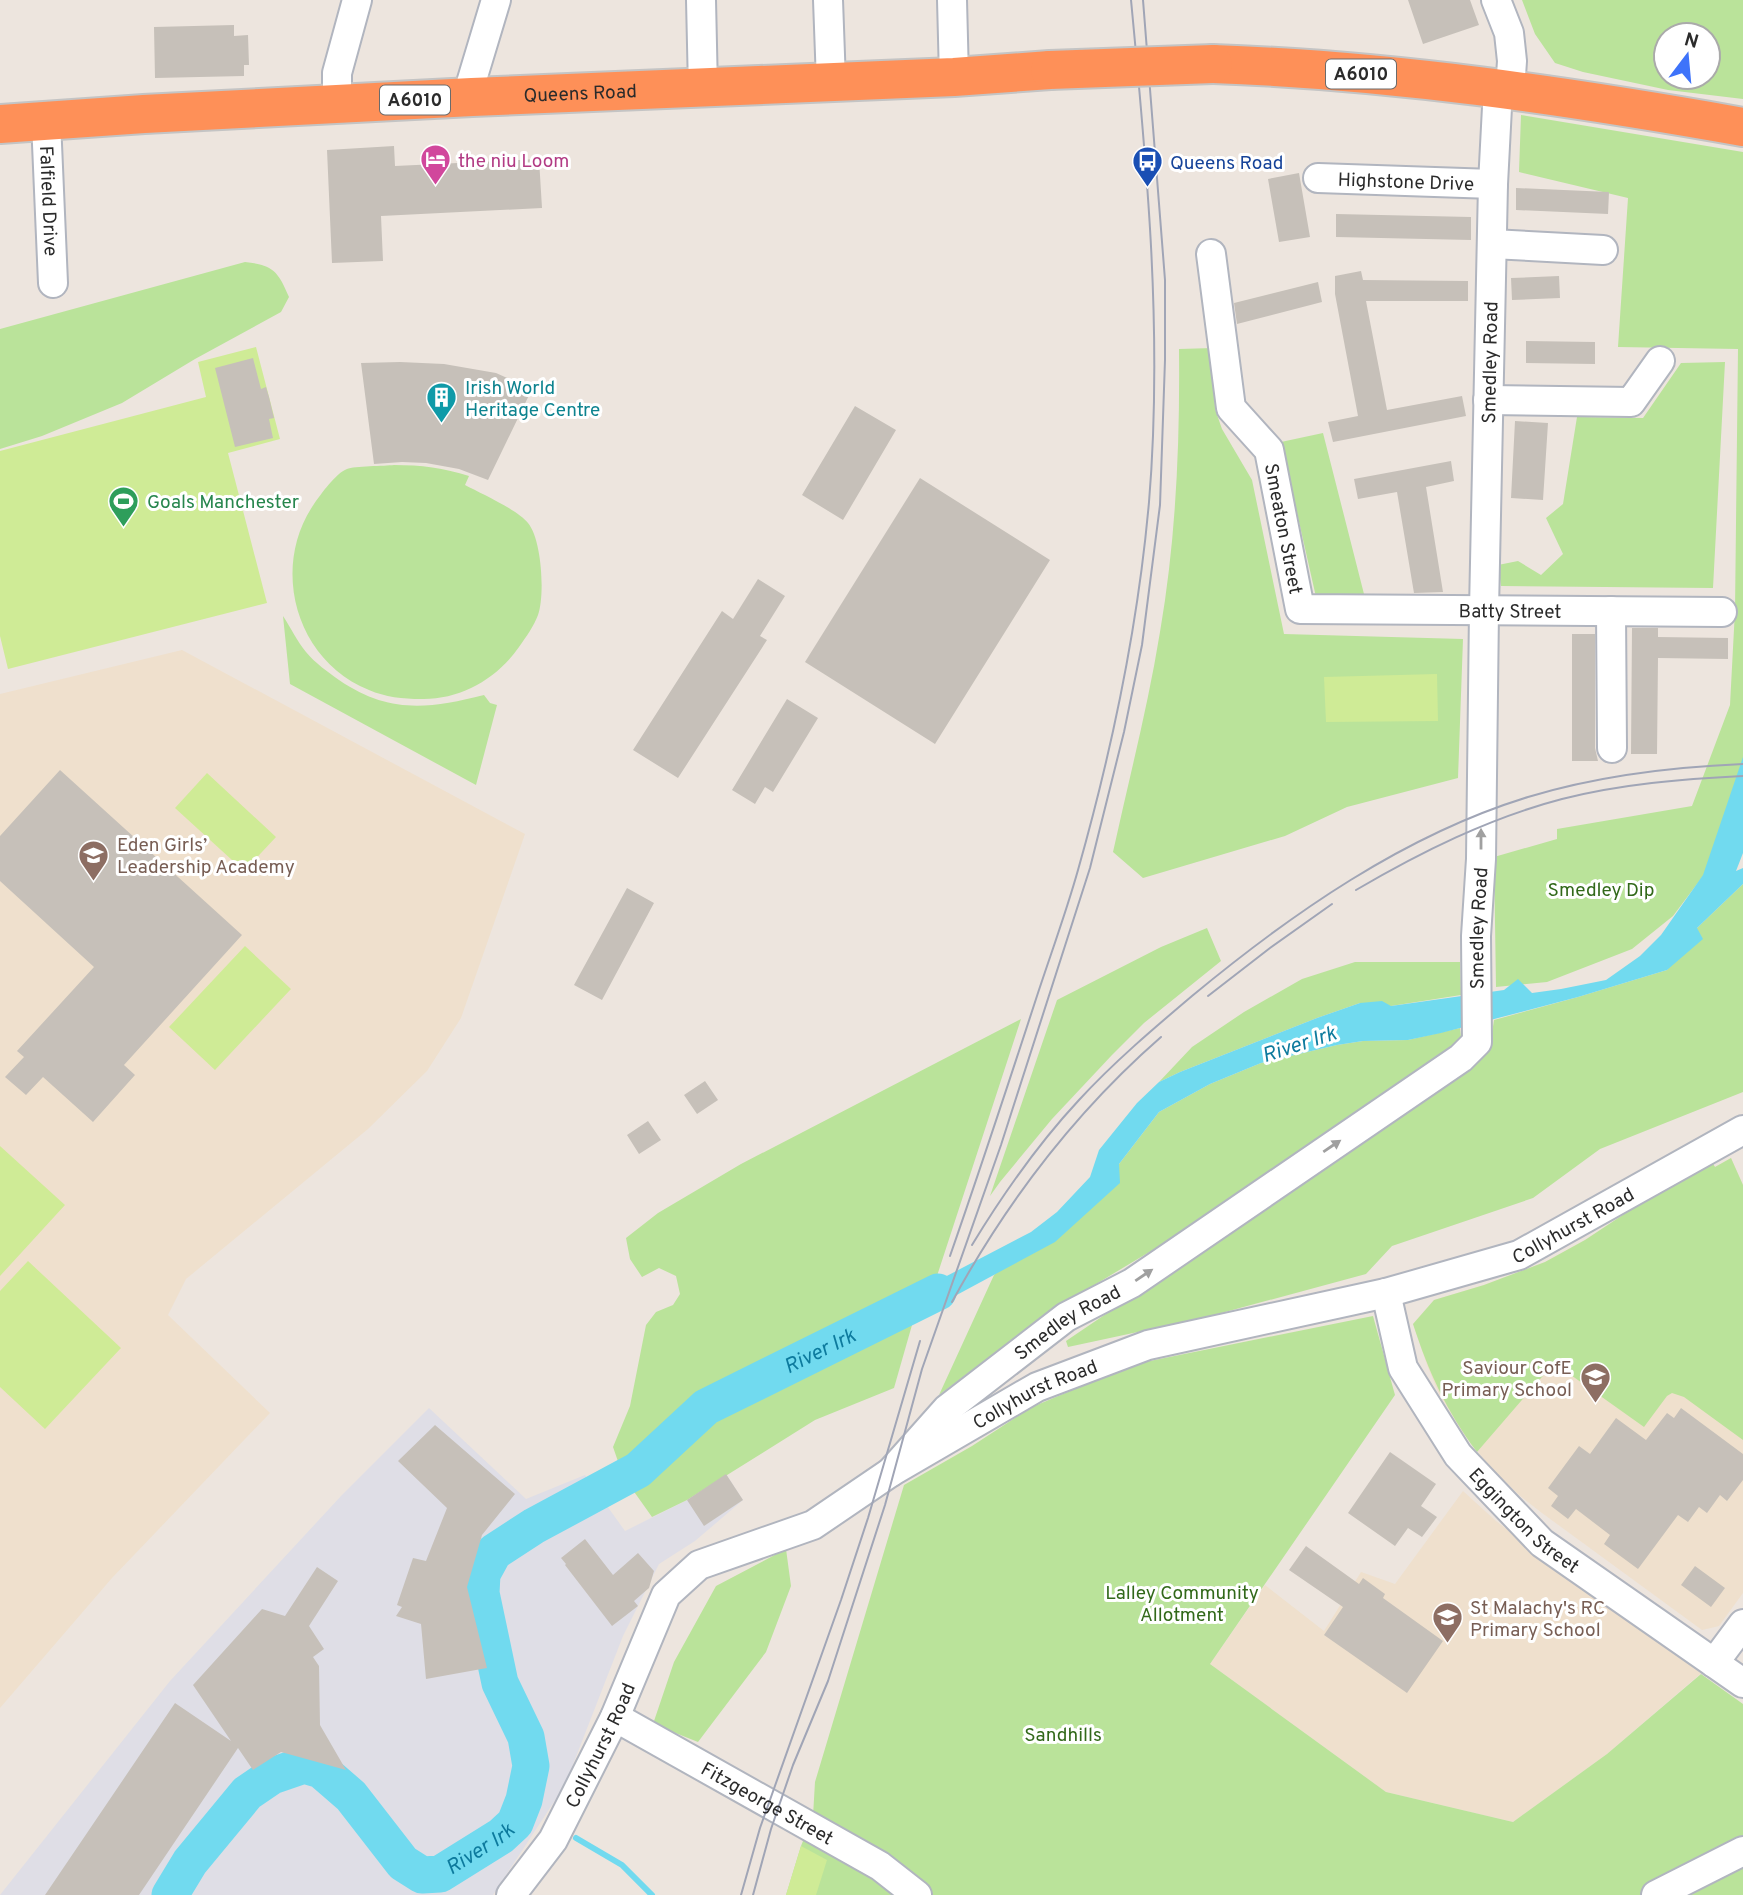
<svg xmlns="http://www.w3.org/2000/svg" width="1743" height="1895" font-family="Overpass,sans-serif">
<rect width="100%" height="100%" fill="#ede5de"/>
<!-- industrial -->
<path fill="#dfdee6" d="M429,1408L526,1499L585,1475L625,1531L687,1500L726,1474L743,1500L695,1541L659,1564L623,1636L565,1785L493,1895H0L170,1681L341,1496Z"/>
<!-- education -->
<path fill="#efe0cd" d="M182,650L525,834L461,1018L427,1071L368,1129L186,1279L168,1315L270,1413L112,1578L0,1708V694Z
M1731,1158L1743,1185V1593L1719,1626L1702,1630L1542,1513L1519,1495L1489,1466L1463,1433L1439,1394L1427,1365L1413,1324L1434,1300L1484,1285L1545,1262L1585,1240L1644,1201L1712,1162L1715,1167Z
M1463,1491L1496,1521L1532,1549L1706,1669L1607,1754L1513,1822L1386,1792L1210,1664L1265,1585L1324,1631L1361,1572L1395,1584Z"/>
<!-- green -->
<path fill="#bae39a" fill-rule="evenodd" d="M1522,0H1743V99L1668,90L1583,72L1555,63L1535,34ZM1708,35V77H1666V35Z
M1521,115L1743,152V779L1706,872L1673,916L1632,949L1547,982L1496,987L1494,857L1557,839V829L1692,806L1730,705L1735,610L1738,349L1618,347L1628,198L1519,172Z
M245,262C273,265 278,271 289,297L281,312L195,359L122,403L42,436L0,449V329Z
M1213,348L1215,409L1222,429L1252,480L1284,634L1463,639L1458,778L1347,807L1285,836L1143,878L1113,852C1129,779 1148,706 1160,632C1176,539 1180,444 1179,349Z
M1725,362L1713,588L1501,586L1498,565L1518,561L1541,575L1563,554L1546,518L1563,504L1577,417L1643,418L1681,363Z
M1323,433L1364,594L1316,597L1281,442Z
M394,465C421,465 444,468 469,476L465,485C480,493 518,510 528,523C542,540 545,595 538,615C534,626 526,637 519,647C497,679 460,700 421,699C403,699 385,697 369,690C296,661 270,568 314,504C321,494 336,473 347,469C354,466 385,466 394,465Z
M283,616C291,628 297,641 306,652C315,663 328,672 339,680C389,714 428,709 484,695L490,703L497,705L476,785L290,684Z
M1743,884V1092L1600,1149L1533,1198L1392,1246L1366,1274L1203,1318L1068,1347L1066,1341L1196,1253L1490,1046L1494,1020L1578,997L1667,970L1697,928Z
M1207,928L1221,961L1144,1023L1112,1055L1052,1119L1000,1182L990,1196L1057,1000L1161,947Z
M1355,962H1460L1461,995L1391,1006L1360,1003L1317,1018L1180,1072L1159,1082L1192,1047L1244,1012L1302,979Z
M1021,1019L935,1282L895,1303L766,1365L704,1400L635,1461L621,1470L613,1447L630,1406L646,1325L656,1312L673,1305L680,1294L676,1276L659,1268L642,1277L630,1259L626,1238L658,1213L741,1164Z
M1460,1028L1461,1037L1452,1050L1211,1215L1046,1314L939,1395L994,1275L1119,1164L1159,1112L1210,1084L1261,1063L1337,1045L1363,1041L1408,1040Z
M1731,1158L1743,1185V1440L1684,1397L1672,1393L1667,1396L1644,1427L1554,1363L1477,1452C1446,1410 1429,1373 1413,1324L1434,1300L1484,1285L1545,1262L1585,1240L1644,1201L1712,1162L1715,1167Z
M1373,1316L1395,1395L1210,1664L1386,1792L1513,1822L1607,1754L1701,1674L1743,1704V1895H786L801,1846L813,1816L815,1782L904,1485L972,1446L1032,1407L1135,1364Z
M914,1318L894,1388L815,1420L687,1500L652,1517L630,1486L712,1417L843,1347L889,1326Z
M786,1549L791,1586L766,1652L698,1742L653,1724L674,1662L716,1586Z"/>
<!-- pitch -->
<path fill="#cfeb96" d="M256,347L280,439L228,453L267,603L8,669L0,636V451L206,397L198,362Z
M1437,674L1438,721L1326,722L1324,677Z
M207,773L276,837L244,871L175,808Z
M245,946L291,989L215,1070L169,1027Z
M0,1146L65,1205L0,1276Z
M28,1261L121,1348L45,1429L0,1387V1291Z
M801,1846L827,1860L816,1895H786Z"/>
<!-- water -->
<path fill="#71daef" d="M1743,757V853L1736,871L1743,868V884L1697,928L1703,939L1667,970L1578,997L1441,1033L1408,1040L1363,1041L1337,1045L1261,1063L1210,1084L1159,1112L1119,1164L1120,1183L1055,1242L914,1318L889,1326L895,1303L1031,1232L1057,1212L1090,1177L1099,1150L1137,1103L1159,1082L1180,1072L1317,1018L1360,1003L1382,1001L1391,1006L1504,990L1518,979L1532,993L1561,989L1606,980L1640,956L1661,935L1703,875Z"/>
<g fill="none" stroke-linecap="round" stroke-linejoin="round">
<!-- stream -->
<path stroke="#71daef" stroke-width="6" d="M576,1838L622,1865L652,1895"/>
<!-- river -->
<path stroke="#71daef" stroke-width="37" id="s1" d="M170,1895L190,1862L247,1793L272,1776L304,1765L321,1770L351,1796L403,1863L422,1875L440,1874L501,1836L515,1823L524,1800L531,1766L526,1737L500,1683L481,1593L482,1574L494,1552L534,1526L638,1470L706,1407L938,1292"/>
</g>
<!-- building -->
<path fill="#c6c0b9" d="M1408,0H1470L1479,25L1423,44Z
M234,25V36L248,35L249,65H244V76L155,78L154,27Z
M394,146L395,166L539,159L542,208L381,216L383,261L332,263L327,150Z
M1299,173L1310,237L1279,242L1268,179Z
M1516,188L1609,192L1608,214L1516,210Z
M1336,214L1471,217V240L1336,237Z
M1361,271L1363,280L1468,281V301H1366L1387,410L1462,396L1466,416L1333,442L1328,422L1358,416L1335,294V276Z
M1559,276L1560,298L1512,300L1511,278Z
M1318,282L1322,302L1237,324L1234,303Z
M1526,341L1595,342V364L1526,363Z
M253,358L261,389L266,387L269,397L274,418L269,419L273,438L235,447L215,368Z
M400,362L444,364L496,373L532,389L488,480L459,469L426,463L402,462L374,464L361,363Z
M855,406L896,430L843,520L802,495Z
M1515,421L1548,423L1543,500L1511,498Z
M1451,461L1454,481L1426,487L1443,592L1414,593L1397,492L1358,499L1354,479Z
M920,478L1050,560L935,744L805,662Z
M758,579L785,596L760,636L767,640L678,778L633,750L722,611L733,619Z
M1632,628H1658V637L1728,638V659L1658,658L1657,754H1631Z
M1572,634H1595V748L1598,761H1572Z
M787,699L818,718L773,792L765,787L755,804L732,790Z
M60,770L242,935L124,1065L135,1075L93,1122L43,1077L26,1095L5,1077L24,1057L17,1051L94,967L0,881V836Z
M627,888L654,903L602,1000L574,985Z
M705,1081L718,1100L697,1114L684,1095Z
M648,1121L661,1140L639,1154L627,1135Z
M1681,1408L1743,1454V1480L1727,1501L1720,1495L1707,1513L1699,1507L1688,1522L1678,1515L1638,1569L1604,1544L1610,1535L1576,1509L1568,1519L1551,1506L1558,1496L1548,1488L1579,1446L1590,1454L1616,1418L1646,1440L1667,1413L1674,1418Z
M435,1425L515,1494L482,1535L467,1587L487,1668L426,1679L421,1624L396,1616L402,1607L397,1605L413,1558L426,1561L447,1508L398,1461Z
M1390,1452L1436,1484L1421,1506L1437,1517L1422,1537L1408,1528L1395,1546L1348,1513Z
M726,1474L743,1500L704,1526L687,1500Z
M585,1539L613,1575L638,1553L654,1571L649,1588L634,1601L638,1606L612,1626L565,1565L566,1564L561,1558Z
M1306,1546L1359,1584L1363,1578L1385,1594L1383,1598L1443,1641L1407,1693L1324,1635L1343,1607L1289,1570Z
M1695,1566L1725,1588L1711,1607L1681,1585Z
M317,1567L338,1581L309,1626L324,1649L313,1657L319,1666L320,1725L346,1770L281,1752L253,1770L238,1748L139,1895H45L175,1703L231,1741L193,1685L262,1609L285,1616Z"/>
<g fill="none" stroke-linecap="round" stroke-linejoin="round">
<defs>
<g id="minor">
<path d="M701,0L703,89"/>
<path d="M828,0L831,82"/>
<path d="M952,0L954,77"/>
<path d="M1496,0L1509,33L1512,61L1510,90"/>
<path d="M472,97L471,83L496,0"/>
<path d="M337,105V73L357,0"/>
<path id="s2" d="M46,121L53,283"/>
<path id="s3" d="M1318,178L1493,184"/>
<path d="M1492,244L1603,250"/>
<path id="s4" d="M1211,254L1231,408L1269,450L1300,609L1722,612"/>
<path d="M1488,400L1631,402L1660,361"/>
<path d="M1611,611L1612,748"/>
<path id="s5" d="M1386,1293L1403,1368L1458,1455L1542,1543L1743,1683"/>
<path id="s6" d="M891,1472L947,1409L1066,1317L1132,1283L1461,1058L1477,1042L1476,936L1481,859L1484,610L1493,184L1498,88"/>
<path d="M1714,1663L1743,1624"/>
<path id="s7" d="M615,1717L880,1866L917,1895"/>
<path id="s8" d="M511,1895L553,1840L615,1717L666,1595L699,1565L813,1525L891,1472L1037,1387L1148,1345L1386,1293L1519,1255L1743,1130"/>
<path d="M1656,1895L1743,1851"/>
</g>
<g id="highway">
<path d="M1213,64C1391,70 1568,96 1743,127"/>
<path id="s9" d="M0,124L144,114L472,97L954,77L1050,70"/>
</g>
</defs>
<!-- minor casing -->
<use href="#minor" stroke="#b1b5bf" stroke-width="32"/>
<!-- highway casing -->
<use href="#highway" stroke="#c4c4c4" stroke-width="42"/>
<!-- minor -->
<use href="#minor" stroke="#fff" stroke-width="28"/>
<!-- highway -->
<use href="#highway" stroke="#fe9058" stroke-width="38"/>
<!-- tram -->
<path stroke="#a0a5b6" stroke-width="2" d="M1356,890C1421,852 1489,818 1562,799C1621,784 1682,779 1743,776
M1208,996L1270,948L1332,904
M972,1245C1003,1194 1038,1144 1079,1100C1114,1062 1153,1029 1192,996C1291,914 1404,835 1528,797C1597,776 1671,767 1743,764
M950,1256C980,1170 1008,1085 1036,999C1050,956 1066,913 1078,870C1112,750 1138,626 1149,502C1163,335 1147,167 1131,0
M952,1302C1007,1201 1074,1113 1161,1037
M741,1895L760,1828L841,1600L868,1518L920,1341
M753,1895L771,1829L793,1765L828,1681L885,1505L922,1369L1001,1145L1090,868L1124,732L1142,645L1160,505L1165,360V280L1143,0"/>
<defs>
<path id="highway-bridge" d="M1050,70L1213,64"/>
</defs>
<!-- highway-bridge casing -->
<use href="#highway-bridge" stroke="#c4c4c4" stroke-width="42" stroke-linecap="butt"/>
<!-- highway-bridge -->
<use href="#highway-bridge" stroke="#fe9058" stroke-width="38"/>
</g>
<!-- one-way arrows -->
<defs><path id="oneway-solid" d="M-6-.8H1V-3.2L6.5 0L1 3.2V.8H-6Z" transform="scale(1.75)"/></defs>
<g fill="#a0a0a0">
<use href="#oneway-solid" transform="translate(1481 839) rotate(-90)"/>
<use href="#oneway-solid" transform="translate(1332 1146) rotate(-34)"/>
<use href="#oneway-solid" transform="translate(1144 1275) rotate(-34)"/>
</g>
<!-- icons -->
<defs>
<symbol id="hotel-pin" viewBox="-11 -11 22 30"><path d="M0 17L-7.5 6A9.5 9.5 0 1 1 7.5 6Z" fill="#d1479c" stroke="#fff"/><path d="M-6-4.5h1.5V1H6V5H4.5V3h-9V5H-6ZM-4 0a1.8 1.8 0 1 1 3.6 0ZM.5 0V-2.5h3Q6-2.5 6 0Z" fill="#fff"/></symbol>
<symbol id="bus-pin" viewBox="-11 -11 22 30"><path d="M0 17L-7.5 6A9.5 9.5 0 1 1 7.5 6Z" fill="#1a4fb4" stroke="#fff"/><path d="M-5-6H5V4H4V6H2V4H-2V6H-4V4H-5ZM-3.5-4V0h7V-4ZM-3.5 1.2v1.5H-2V1.2ZM2 1.2v1.5H3.5V1.2Z" fill="#fff"/></symbol>
<symbol id="building-pin" viewBox="-11 -11 22 30"><path d="M0 17L-7.5 6A9.5 9.5 0 1 1 7.5 6Z" fill="#0f9aa8" stroke="#fff"/><path d="M-4-6H4V6H1V3H-1V6H-4ZM-2.5-4.3h1.7v1.8h-1.7ZM.8-4.3h1.7v1.8H.8ZM-2.5-1h1.7V.8h-1.7ZM.8-1h1.7V.8H.8Z" fill="#fff"/></symbol>
<symbol id="stadium-pin" viewBox="-11 -11 22 30"><path d="M0 17L-7.5 6A9.5 9.5 0 1 1 7.5 6Z" fill="#2e9e5b" stroke="#fff"/><path d="M0-5a6.5 5 0 1 0 0 10a6.5 5 0 1 0 0-10ZM-3.5-1.8h7v3.6h-7Z" fill="#fff"/></symbol>
<symbol id="school-pin" viewBox="-11 -11 22 30"><path d="M0 17L-7.5 6A9.5 9.5 0 1 1 7.5 6Z" fill="#8d6e63" stroke="#fff"/><path d="M0-5L7-2L0 1L-7-2ZM-4 1L0 2.5L4 1V4Q0 6-4 4Z" fill="#fff"/></symbol>
</defs>
<g fill-rule="evenodd">
<use href="#hotel-pin" x="418" y="142" width="35" height="47"/>
<use href="#bus-pin" x="1130" y="144" width="35" height="47"/>
<use href="#building-pin" x="424" y="380" width="35" height="47"/>
<use href="#stadium-pin" x="106" y="484" width="35" height="47"/>
<use href="#school-pin" x="76" y="838" width="35" height="47"/>
<use href="#school-pin" x="1578" y="1360" width="35" height="47"/>
<use href="#school-pin" x="1430" y="1600" width="35" height="47"/>
</g>
<g text-anchor="middle" stroke-width="6" stroke-linejoin="round" paint-order="stroke">
<!-- shield labels -->
<g fill="#fff" stroke="#6b6b6b" stroke-width="2">
<rect x="1326" y="59.5" width="70" height="29" rx="5"/>
<rect x="380" y="85.5" width="70" height="29" rx="5"/>
</g>
<g font-size="18" font-weight="bold" fill="#2b2b2b">
<text x="1361" y="80">A6010</text>
<text x="415" y="106">A6010</text>
</g>
<!-- street labels -->
<g font-size="19" fill="#2b2b2b" stroke="#fff">
<text dy="7" stroke="none"><textPath href="#s9" startOffset="581">Queens Road</textPath></text>
<text dy="7" stroke="none"><textPath href="#s3" startOffset="88">Highstone Drive</textPath></text>
<text dy="7" stroke="none"><textPath href="#s2" startOffset="80">Falfield Drive</textPath></text>
<text dy="7" stroke="none"><textPath href="#s6" startOffset="1410">Smedley Road</textPath></text>
<text dy="7" stroke="none"><textPath href="#s4" startOffset="292">Smeaton Street</textPath></text>
<text dy="7" stroke="none"><textPath href="#s4" startOffset="584">Batty Street</textPath></text>
<text dy="7" stroke="none"><textPath href="#s6" startOffset="844">Smedley Road</textPath></text>
<text dy="7" stroke="none"><textPath href="#s8" startOffset="1330">Collyhurst Road</textPath></text>
<text dy="7" stroke="none"><textPath href="#s6" startOffset="233">Smedley Road</textPath></text>
<text dy="7" stroke="none"><textPath href="#s8" startOffset="763">Collyhurst Road</textPath></text>
<text dy="7" stroke="none"><textPath href="#s5" startOffset="273">Eggington Street</textPath></text>
<text dy="7" stroke="none"><textPath href="#s8" startOffset="175">Collyhurst Road</textPath></text>
<text dy="7" stroke="none"><textPath href="#s7" startOffset="175">Fitzgeorge Street</textPath></text>
</g>
<!-- hotel labels -->
<g font-size="19" fill="#b23c85" stroke="#fff" text-anchor="start">
<text x="458" y="167">the niu Loom</text>
</g>
<!-- transit labels -->
<g font-size="19" fill="#164399" stroke="#fff" text-anchor="start">
<text x="1170" y="169">Queens Road</text>
</g>
<!-- culture labels -->
<g font-size="19" fill="#0d838f" stroke="#fff" text-anchor="start">
<text x="465" y="394">Irish World<tspan x="465" dy="22">Heritage Centre</tspan></text>
</g>
<!-- leisure labels -->
<g font-size="19" fill="#27864d" stroke="#fff" text-anchor="start">
<text x="147" y="508">Goals Manchester</text>
</g>
<!-- education labels -->
<g font-size="19" fill="#785e54" stroke="#fff" text-anchor="start">
<text x="117" y="851">Eden Girls’<tspan x="117" dy="22">Leadership Academy</tspan></text>
<text x="1572" y="1374" text-anchor="end">Saviour CofE<tspan x="1572" dy="22">Primary School</tspan></text>
<text x="1470" y="1614">St Malachy's RC<tspan x="1470" dy="22">Primary School</tspan></text>
</g>
<!-- park labels -->
<g font-size="19" fill="#32691a" stroke="#fff">
<text x="1601" y="896">Smedley Dip</text>
<text x="1182" y="1599">Lalley Community<tspan x="1182" dy="22">Allotment</tspan></text>
<text x="1063" y="1741">Sandhills</text>
</g>
<!-- water labels -->
<g font-size="21" font-style="italic" fill="#0d7a9d" stroke="#fff">
<text transform="translate(1299 1044) rotate(-18)" y="7">River Irk</text>
<text dy="7" stroke="none"><textPath href="#s1" startOffset="1136">River Irk</textPath></text>
<text dy="7" stroke="none"><textPath href="#s1" startOffset="422">River Irk</textPath></text>
</g>
</g>
<!-- north arrow -->
<g transform="translate(1687 56) rotate(16)"><circle r="33" fill="#ffffff" stroke="#aaaaaa" stroke-width="2"/>
<path d="M0-5L12 26L0 18L-12 26Z" fill="#3e73fa"/>
<text y="-10" font-size="19" font-weight="bold" text-anchor="middle" fill="#2b2b2b">N</text>
</g>
</svg>
